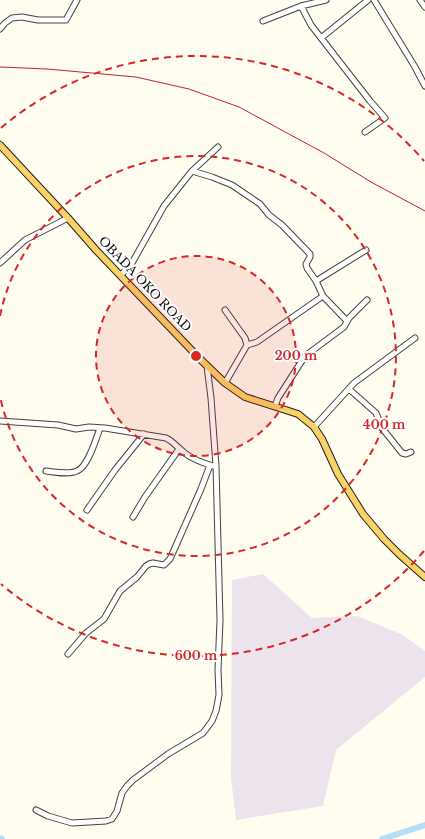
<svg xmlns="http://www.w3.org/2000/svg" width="425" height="839" font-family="'Libre Baskerville',serif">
<rect width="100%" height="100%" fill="#fffcf0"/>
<!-- industrial -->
<path fill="#ece3ed" d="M263,574L312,618L357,616L403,635L425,651V677L336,750L323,806L236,820L231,777L232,580Z"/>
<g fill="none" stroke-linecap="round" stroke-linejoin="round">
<!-- river -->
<path stroke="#b4e0f7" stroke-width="6" d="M0,838L2,839
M382,839L425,825"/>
<defs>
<path id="minor" d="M374,0L415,67L425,86
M420,0L425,7
M301,6L311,25L370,101L385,118L365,132
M263,21L301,6L326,0
M0,29L5,23L12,18L22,17L38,20H66L77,0
M321,38L368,0
M192,171L212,177L232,185L260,204L269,215L282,225L310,254V257L306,264L307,268L316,281L323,296L347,321
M0,263L25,240L68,218
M121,275L132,263L164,206L192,171L218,147
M316,281L366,250
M225,310L245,338L247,345
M225,383L247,345L257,342L323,296
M349,389L376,413L382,428L402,453L406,454L411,452
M275,406L278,398L305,356L344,327L349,318L367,300
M0,421L58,425L76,429L89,427L105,428L166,438C174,442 179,449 186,454C194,460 203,463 213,466
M314,427L354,383L415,338
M46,471C55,472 68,475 77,471C88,467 96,439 100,428
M87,510L115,470L144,434
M133,517L145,497L179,449
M68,654L86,633L104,619L120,591L137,577L146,566L149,564L153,563L164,565L170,559L201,489L210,465
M36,810L48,816L72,823L106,821L112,819L117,811L122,793L127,786L133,780L168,754L203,733L212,721L216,711L219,695L218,670L220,620L216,466L211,398L207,366"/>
<path id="major" d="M0,145L68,218L96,250L200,359L225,383L245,397L298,414L314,427L322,439L338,474L363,514L384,539L399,554L425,577"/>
</defs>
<!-- minor casing -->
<use href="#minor" stroke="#424242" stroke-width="7"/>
<!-- major casing -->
<use href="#major" stroke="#202020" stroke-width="8"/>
<!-- minor -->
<use href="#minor" stroke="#fff" stroke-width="5"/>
<!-- major -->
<use href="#major" stroke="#fad265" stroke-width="6"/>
<!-- rail -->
<path stroke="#c1242f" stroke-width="1" d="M0,67L47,69L136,77L189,89L239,107L324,153L371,182L425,211"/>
</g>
<!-- distance rings -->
<circle cx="196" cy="356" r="100" fill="#d62828" fill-opacity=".12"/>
<g fill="none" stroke="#d62828" stroke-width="2" stroke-dasharray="7 5">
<circle cx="196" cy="356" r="100"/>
<path d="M0 316A200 200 0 1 1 0 396"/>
<path d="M424 551A300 300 0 0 1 1 584M1 128A300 300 0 0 1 424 161"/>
</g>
<g text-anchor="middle" stroke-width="4" stroke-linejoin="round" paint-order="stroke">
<!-- street labels -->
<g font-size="12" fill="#0f0f0f" stroke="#fff">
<text transform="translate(145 284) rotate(46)" y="4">OBADA OKO ROAD</text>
</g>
</g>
<circle cx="196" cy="356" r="6" fill="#d62828" stroke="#fff" stroke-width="2"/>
<g font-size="12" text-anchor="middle" font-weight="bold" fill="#d62828" stroke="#fff" stroke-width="4" stroke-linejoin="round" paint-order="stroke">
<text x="296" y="360">200 m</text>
<text x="384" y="429">400 m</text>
<text x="196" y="660">600 m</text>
</g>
</svg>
